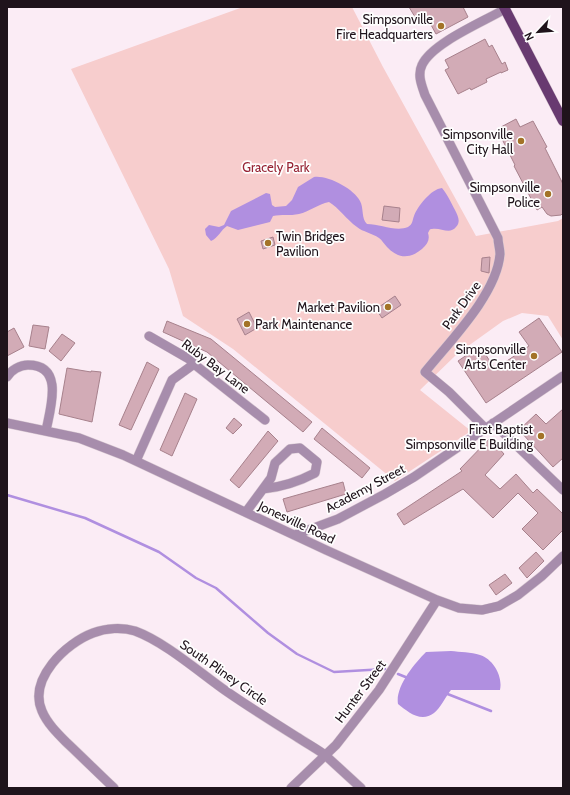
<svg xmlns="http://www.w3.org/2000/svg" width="570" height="795" font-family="Cabin,sans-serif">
<rect width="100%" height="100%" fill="#fbecf5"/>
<!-- green -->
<path fill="#f7cdcd" d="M243,7H352L383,67L476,236L558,221L563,218V340L548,316L522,313L503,321L457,354L420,390L471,431L395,481L233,349L183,316L169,269L71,69Z"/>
<!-- water -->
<path fill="#b08fe0" d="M314,177C328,175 354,189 360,201C364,208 361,219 367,224C380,224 396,232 408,227C413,224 412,221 414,216C417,207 431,189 442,188C448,195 451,203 455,210C458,216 461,222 456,227C450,235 440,227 432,229C429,229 430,230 428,233C430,239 428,244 422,249C410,259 398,259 387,247C384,244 382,240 379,238C372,233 363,232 357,227C346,219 339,208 329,202C318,204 309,212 299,214C290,216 281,214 273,216L270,222L238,230L227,226C221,230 218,238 211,241L206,235L205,229L209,225L219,227L224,225L231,211L266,193L270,194L272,205L275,207L286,206L292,200L298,187Z
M451,651C460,652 471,652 480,655C493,659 503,676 500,690H451C446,696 440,709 434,713C421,723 408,712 398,704C395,687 414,664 426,652Z"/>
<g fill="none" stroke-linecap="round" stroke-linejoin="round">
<!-- stream -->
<path stroke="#b08fe0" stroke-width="2.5" d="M7,495L85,518L159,552L196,578L216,588L268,633L297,654L334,672L385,669
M398,674L408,678
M445,693L491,711"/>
</g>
<!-- building -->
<path fill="#d2abb6" stroke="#a7818c" d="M409,7H463L468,17L436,34L424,12L415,17Z
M485,39L489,47L492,45L502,64L505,62L508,70L501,73V72L486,79L487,82L471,90L470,88L458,94L445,70L449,68L445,60Z
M516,119L520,127L533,121L547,147L545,148L563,184V213L561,215L551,216L547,214L542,207L537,210L514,166L515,165L501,137L505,135L501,127Z
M384,206L400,208L399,222L382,220Z
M273,237L275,245L263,249L261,241Z
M490,257L489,273L481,271L482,258Z
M395,296L401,305L382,318L376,309Z
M249,312L257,328L245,335L237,319Z
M539,318L562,352L486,403L458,361L480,346L495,369L529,346L519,332Z
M167,321L211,339L312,422L303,432L207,352L163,332Z
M33,325L49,327L45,349L29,346Z
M14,328L24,347L7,356V332Z
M62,334L75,343L61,361L49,351Z
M147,362L159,369L131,430L119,425Z
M67,368L91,372V371L101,372L92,422L59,414Z
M185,393L197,399L172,456L160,450Z
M563,409V458L553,467L519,430L536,414L546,424Z
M234,418L242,425L233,434L226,428Z
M322,428L370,468L362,478L314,439Z
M268,431L278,441L239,488L230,480Z
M490,438L504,454L485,475L500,489L516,474L533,493L537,489L563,514V530L543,550L522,529L538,513L518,493L493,518L463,489L404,525L397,514L462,471L460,469Z
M343,482L346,494L287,512L283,499Z
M536,552L544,561L527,578L519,568Z
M505,574L512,583L496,595L489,585Z"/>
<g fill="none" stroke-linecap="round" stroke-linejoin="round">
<defs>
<path id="minor" d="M149,336L189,359L194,364L265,420
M7,377C11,370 20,365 28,365C65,365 50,409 46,431
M7,423L79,438L123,455L326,550L437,600L459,608L482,610L499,606L518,595L542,576L563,556
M493,423L563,490
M485,428L449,392L425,372C450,341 497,294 500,254C500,249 498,243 498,238L425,95C422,86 417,75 422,65C432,43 483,22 505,9
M136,461L172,380L194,364
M246,512L271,478L275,463L290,449L300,448L317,462L315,473C298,482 282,487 263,489
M295,535L338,519L385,494L414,477L563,376
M114,788C98,773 82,757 66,742C57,733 47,723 42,711C28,679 66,643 93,633C106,628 122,627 135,631C165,642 199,672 226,691C249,707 273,722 297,737C306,743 317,749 325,755C337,766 349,777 361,788
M291,788L336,745L379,690L437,600"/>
<path id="major" d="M504,7L563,121"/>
</defs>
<!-- minor casing -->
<use href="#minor" stroke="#d8c9d2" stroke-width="10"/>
<!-- major casing -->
<use href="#major" stroke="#d8c9d2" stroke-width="11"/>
<!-- minor -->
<use href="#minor" stroke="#a78dac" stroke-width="9"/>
<!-- major -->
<use href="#major" stroke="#683a70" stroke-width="10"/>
</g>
<!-- markers -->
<g fill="#a37327" stroke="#fefefe" stroke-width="1.5">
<circle cx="441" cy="26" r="4"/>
<circle cx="521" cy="141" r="4"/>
<circle cx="548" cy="194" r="4"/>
<circle cx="268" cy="243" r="4"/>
<circle cx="388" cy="307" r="4"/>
<circle cx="247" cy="324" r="4"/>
<circle cx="534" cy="356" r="4"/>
<circle cx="541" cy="436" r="4"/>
</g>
<g text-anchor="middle" stroke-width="3.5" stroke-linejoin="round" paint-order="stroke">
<!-- poi labels -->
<g font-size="13" fill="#1f131b" stroke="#fefefe" text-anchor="end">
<text x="433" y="24">Simpsonville<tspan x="433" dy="15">Fire Headquarters</tspan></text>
<text x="513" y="139">Simpsonville<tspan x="513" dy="15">City Hall</tspan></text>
<text x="540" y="192">Simpsonville<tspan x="540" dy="15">Police</tspan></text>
<text x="276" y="241" text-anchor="start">Twin Bridges<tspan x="276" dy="15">Pavilion</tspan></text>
<text x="380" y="312">Market Pavilion</text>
<text x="255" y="329" text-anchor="start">Park Maintenance</text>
<text x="526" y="354">Simpsonville<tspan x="526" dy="15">Arts Center</tspan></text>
<text x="533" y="434">First Baptist<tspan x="533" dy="15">Simpsonville E Building</tspan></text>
</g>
<!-- park labels -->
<g font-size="13" fill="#962334" stroke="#fefefe">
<text x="276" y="172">Gracely Park</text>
</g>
<!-- street labels -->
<g font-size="13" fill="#1f131b" stroke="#fefefe">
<text transform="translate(461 305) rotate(-54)" y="5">Park Drive</text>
<text transform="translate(216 366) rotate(37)" y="5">Ruby Bay Lane</text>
<text transform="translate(365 488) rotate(-28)" y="5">Academy Street</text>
<text transform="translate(297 522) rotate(25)" y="5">Jonesville Road</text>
<text transform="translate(224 672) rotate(35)" y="5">South Pliney Circle</text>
<text transform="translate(360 691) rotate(-53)" y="5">Hunter Street</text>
</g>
</g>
<!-- border -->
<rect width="570" height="795" fill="none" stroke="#1f131b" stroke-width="16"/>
<!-- north arrow -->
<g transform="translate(538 32) rotate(244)" stroke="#fefefe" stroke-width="3" paint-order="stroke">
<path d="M0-3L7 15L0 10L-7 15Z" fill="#1f131b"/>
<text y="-6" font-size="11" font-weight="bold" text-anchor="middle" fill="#1f131b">N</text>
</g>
</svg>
